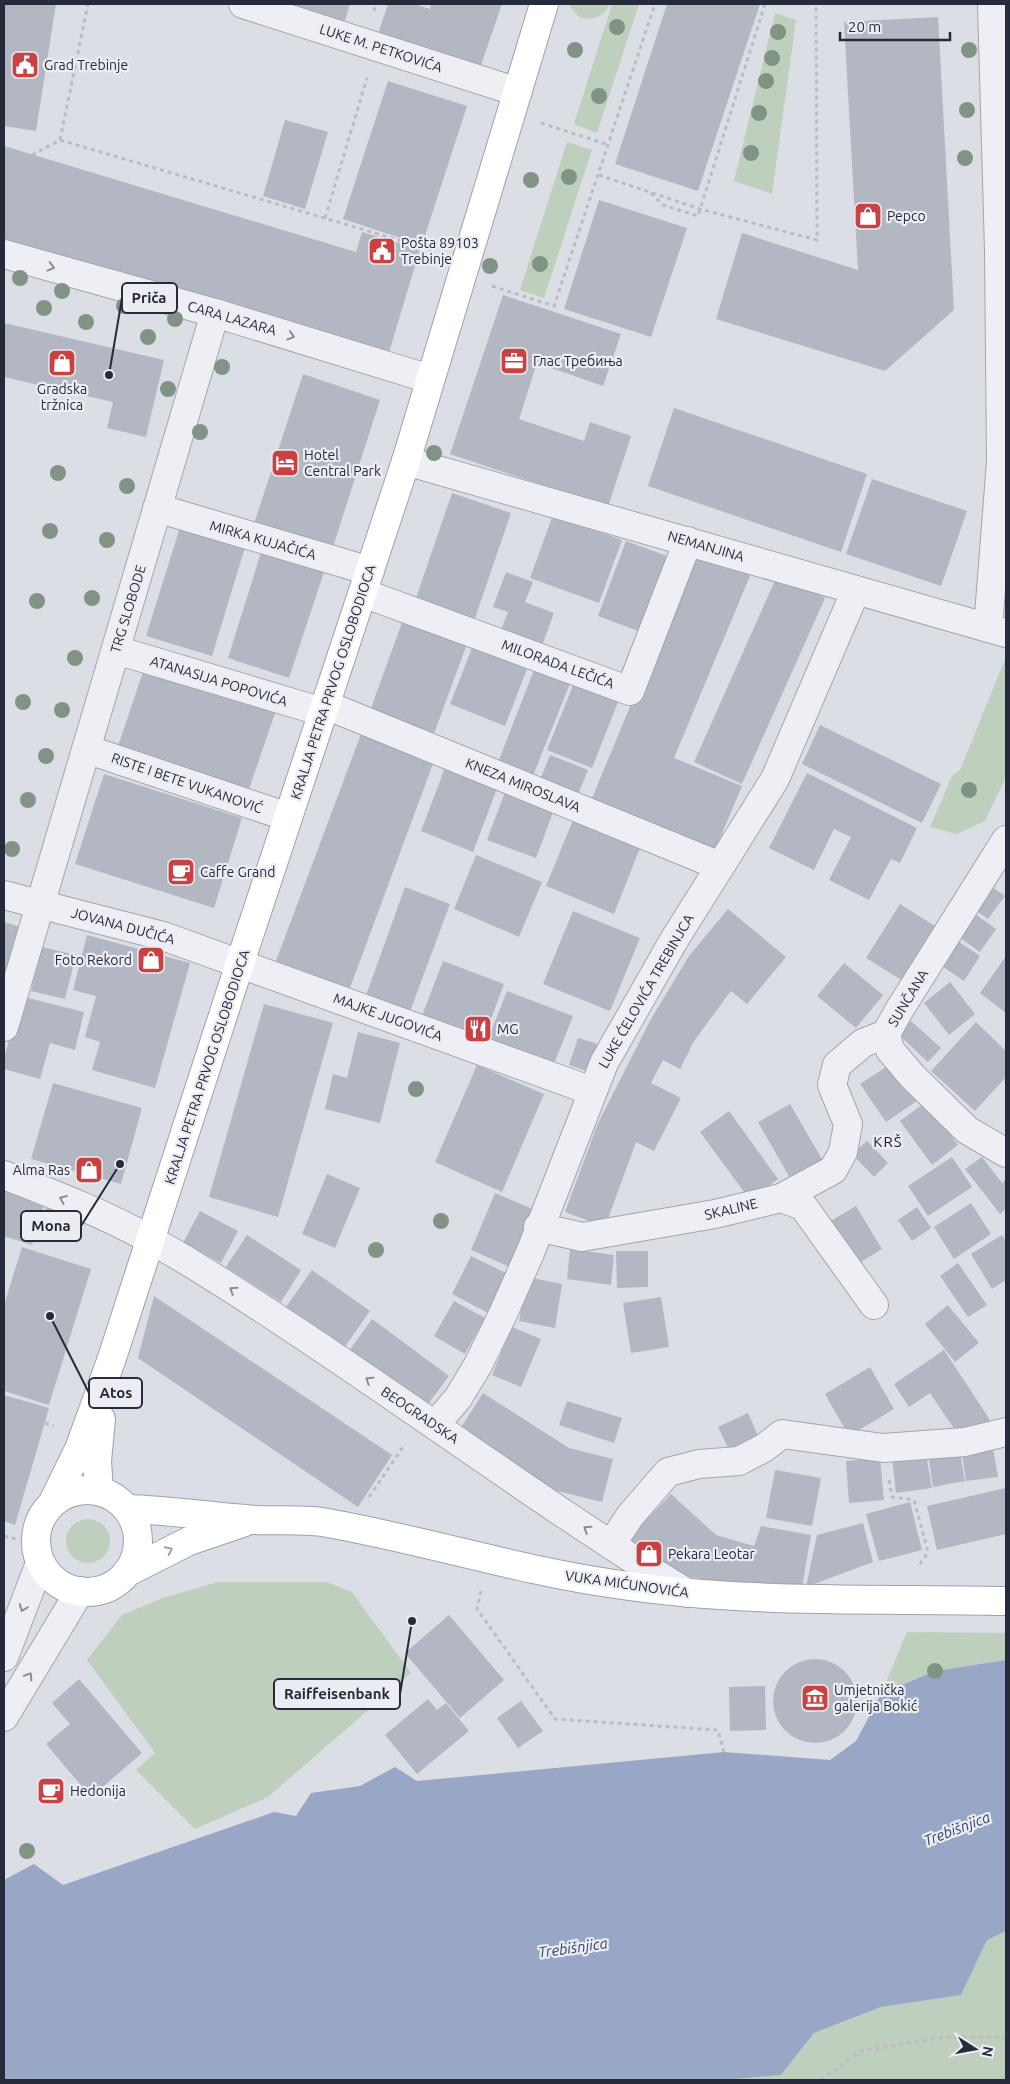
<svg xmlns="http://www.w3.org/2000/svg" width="1010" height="2084" font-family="Ubuntu,sans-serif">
<rect width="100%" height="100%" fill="#dcdee5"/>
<!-- green -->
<path fill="#bfcfbd" d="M568,4H610C604,17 593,21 579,17Z
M612,4H639L597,133L574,124Z
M775,13L796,20L772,194L734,181Z
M567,142L592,150L544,298L520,290Z
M1006,657V777L985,821L957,834L930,827L952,776L960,770Z
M66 1541a22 22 0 1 1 44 0a22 22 0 1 1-44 0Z
M218,1582H327L352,1592L411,1673L268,1797L195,1829L136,1770L155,1753L87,1660L122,1615L163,1598Z
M907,1632L1006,1633V1660L935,1671L881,1694Z
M1006,1931V2080H724L781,2075L814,2033L881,2007L961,1995L987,1939Z"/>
<!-- water -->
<path fill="#97a7c5" d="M1006,1660V1931L987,1940L961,1995L881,2007L814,2033L781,2075L724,2080H4V1880L34,1864L63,1885L274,1812L296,1816L311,1793L360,1786L395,1767L417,1781L724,1752L830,1760L856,1741L881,1694L935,1671Z"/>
<!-- building -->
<path fill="#b3b7c2" d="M4,4H56L36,131L4,126Z
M280,4H350L344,24Z
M388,4H414L430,9L431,4H502L478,74L376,40Z
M667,4H760L698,191L615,164Z
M938,17L954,310L885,371L716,319L742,233L858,270L844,22Z
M388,81L467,106L422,245L343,219Z
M285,120L328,132L305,209L263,196Z
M4,146L356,252L362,232L420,249L388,356L4,241Z
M599,200L687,228L651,337L564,309Z
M503,295L621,334L603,386L537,363L519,419L584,441L590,422L631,436L608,507L450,454Z
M4,323L164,360L146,437L107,428L113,402L4,377Z
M303,374L380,400L331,553L253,527Z
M674,408L867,474L841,552L648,486Z
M872,479L967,511L941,586L846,554Z
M452,493L511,513L473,624L414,604Z
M553,515L622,540L599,603L530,578Z
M181,524L246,544L212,656L146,636Z
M626,541L675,559L646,634L598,616Z
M263,546L326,566L289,678L228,658Z
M696,548L752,571L674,758L742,786L713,855L590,803Z
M506,572L533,582L525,602L554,613L540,651L499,635L508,612L493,607Z
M777,576L825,598L742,784L694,762Z
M404,617L468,641L431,742L367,719Z
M472,648L527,669L505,726L450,704Z
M537,662L573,676L532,778L497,765Z
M144,669L275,713L247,795L116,752Z
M576,678L620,697L592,768L547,750Z
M820,725L941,784L922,823L802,764Z
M361,734L434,761L350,988L276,961Z
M550,755L588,770L575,802L537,787Z
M446,765L498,786L473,852L421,831Z
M807,773L917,828L900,863L891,859L869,900L829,880L851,837L834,829L814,870L769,848Z
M104,774L242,818L214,908L75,864Z
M505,792L554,810L536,858L487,840Z
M573,820L640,848L614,914L546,886Z
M476,855L542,882L519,937L454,909Z
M988,884L1005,896L988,919L971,907Z
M405,887L450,904L409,1014L365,998Z
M900,904L938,928L903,981L866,958Z
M728,909L786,957L747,1004L731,991L694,1041L680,1069L663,1060L651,1083L681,1098L654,1151L636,1142L605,1227L565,1212L598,1123L651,1019L689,956Z
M573,911L640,938L610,1011L543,984Z
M975,914L996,929L980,952L959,937Z
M4,922L20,927L4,982Z
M87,935L190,963L155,1088L92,1070L100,1042L85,1037L96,996L73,990Z
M956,940L980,956L964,981L939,964Z
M42,947L76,955L65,999L31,991Z
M1006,956V1013L980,993Z
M443,961L504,984L483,1041L421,1018Z
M844,963L883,995L856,1028L817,996Z
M950,982L975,1014L949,1035L924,1003Z
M507,991L573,1016L552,1069L486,1044Z
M20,996L84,1012L75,1050L50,1043L40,1079L4,1069V1059Z
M264,1004L333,1023L278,1217L209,1197Z
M911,1021L941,1048L928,1062L899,1035Z
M976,1022L1006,1051V1077L975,1111L931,1071Z
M358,1032L400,1043L380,1123L325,1109L333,1074L347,1078Z
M578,1038L598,1044L589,1072L569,1065Z
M892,1063L917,1101L886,1122L860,1084Z
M477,1065L544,1094L502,1192L435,1162Z
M53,1083L142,1108L121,1184L31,1159Z
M927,1101L958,1145L932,1165L900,1121Z
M790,1104L823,1161L791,1180L758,1122Z
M729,1111L778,1179L750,1200L700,1132Z
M867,1141L888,1163L874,1177L852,1154Z
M952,1157L972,1187L928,1216L908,1186Z
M982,1157L1002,1183L1006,1180V1209L1000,1214L965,1169Z
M327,1174L360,1188L335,1248L302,1234Z
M4,1186L46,1199L32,1245L4,1236Z
M495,1193L535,1210L510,1267L471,1250Z
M971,1203L991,1234L954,1259L934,1227Z
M47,1205L82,1216L75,1239L40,1228Z
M856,1206L882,1249L854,1266L829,1222Z
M917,1207L931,1228L912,1241L898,1220Z
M200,1211L238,1231L221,1263L183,1243Z
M247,1235L301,1270L281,1302L226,1267Z
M1002,1235L1006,1241V1280L992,1289L971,1254Z
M22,1247L91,1269L49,1405L4,1391V1305Z
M570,1249L614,1255L611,1285L567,1279Z
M616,1251H648V1287L617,1288Z
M471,1256L508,1274L488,1313L452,1294Z
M958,1263L987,1305L968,1317L940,1276Z
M312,1270L370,1311L344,1348L286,1307Z
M527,1277L562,1284L555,1328L519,1321Z
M154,1296L392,1455L358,1507L138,1358Z
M661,1297L669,1347L631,1353L623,1303Z
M454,1301L485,1318L465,1354L434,1336Z
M948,1305L979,1343L955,1362L925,1324Z
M372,1319L449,1376L426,1407L349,1351Z
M512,1327L541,1339L521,1387L492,1375Z
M944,1350L990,1420L961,1439L930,1393L909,1407L894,1384Z
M870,1367L894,1409L849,1436L825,1394Z
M483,1393L569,1448L613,1459L602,1502L545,1488L458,1432Z
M4,1395L49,1408L15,1525L4,1521Z
M567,1401L622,1418L614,1443L559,1425Z
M748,1413L759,1438L730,1452L718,1427Z
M992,1443L998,1477L966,1481L961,1448Z
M959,1448L965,1481L933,1487L928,1454Z
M926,1454L932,1488L896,1493L892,1459Z
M880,1458L884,1500L849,1503L846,1461Z
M775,1470L821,1478L812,1526L766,1518Z
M1006,1488V1534L937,1550L927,1506Z
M671,1494L716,1535L754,1546L761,1526L811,1535L801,1593L673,1575L627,1540Z
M910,1502L922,1550L879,1561L866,1514Z
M863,1523L873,1562L806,1587L817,1535Z
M449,1615L504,1680L460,1718L405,1653Z
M773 1701a42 42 0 1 1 84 0a42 42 0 1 1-84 0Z
M79,1679L142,1753L91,1797L46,1744L70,1724L52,1703Z
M765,1686L766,1730L730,1731L729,1687Z
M428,1699L437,1710L446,1703L469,1731L417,1774L385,1735Z
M521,1701L543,1731L518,1748L497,1718Z"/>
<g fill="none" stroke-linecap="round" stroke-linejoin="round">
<defs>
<path id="minor" d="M243,4L518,92
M4,254L215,313L430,379
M406,461L1006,633
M157,508L370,571
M363,593L630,691L688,541
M988,628L1001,462L999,250L992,4
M116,650L323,712
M326,705L720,866
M86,749L288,817
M1006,840L898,1012L886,1034L890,1050L912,1076L967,1130L1006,1153
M4,895L163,936L592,1091
M4,1027L215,313
M4,1175C53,1194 105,1214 151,1240C196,1265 239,1293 281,1321C417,1410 548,1508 687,1593
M781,1198L833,1170L843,1152L848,1124L832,1085L837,1065L863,1043L886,1034
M538,1227L582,1237L715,1214L781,1198L803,1206L874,1305
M435,1425L458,1398L478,1365L502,1316L530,1253L604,1063L674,940L775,779L856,590
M611,1545L630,1516L668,1472L699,1464L739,1461L764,1448L782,1434L883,1448L965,1442L1006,1432
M4,1657L40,1563
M4,1717L80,1591"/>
<path id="major" d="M36 1541a51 51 0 1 1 102 0a51 51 0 1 1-102 0Z
M99,1491L97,1461L101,1419
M53,1502L79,1449L112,1358L240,963L406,461L544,4
M127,1509C170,1510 212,1517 256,1520C277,1521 301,1519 322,1522C421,1539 516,1570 615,1584C744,1604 876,1598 1006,1601
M126,1573L189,1541L245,1522"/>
</defs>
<!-- minor casing -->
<use href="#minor" stroke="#a2a5af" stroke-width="30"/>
<!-- major casing -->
<use href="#major" stroke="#9ba1b1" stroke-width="30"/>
<!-- path -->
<path stroke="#babcc4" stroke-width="3" stroke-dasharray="4 4" stroke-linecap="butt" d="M374,11L376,4
M541,123L609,145
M60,140L88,4
M32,155L60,140L436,251
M599,175L700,209L817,240L816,4
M651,193L663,205L698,216L765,4
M325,218L367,78
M492,286L554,306L655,4
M45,1423L54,1426
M889,1480L892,1497L914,1500L928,1552L918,1567
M369,1497L405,1444
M4,1536L16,1539
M481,1591L477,1609L555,1719L718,1730L724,1752
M821,2080L861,2051L945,2037H1006"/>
<!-- minor -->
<use href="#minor" stroke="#eeeff4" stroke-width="28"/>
<!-- major -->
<use href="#major" stroke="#fff" stroke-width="28"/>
</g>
<!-- trees -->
<g fill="#809384">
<circle cx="617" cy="27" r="8"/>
<circle cx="778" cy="32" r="8"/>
<circle cx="575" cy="50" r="8"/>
<circle cx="969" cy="50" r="8"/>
<circle cx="772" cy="58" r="8"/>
<circle cx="766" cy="81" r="8"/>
<circle cx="599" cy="96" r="8"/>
<circle cx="967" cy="110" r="8"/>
<circle cx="759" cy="113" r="8"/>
<circle cx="751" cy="153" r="8"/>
<circle cx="965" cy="158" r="8"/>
<circle cx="569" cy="177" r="8"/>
<circle cx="531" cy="180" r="8"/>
<circle cx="540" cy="264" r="8"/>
<circle cx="490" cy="266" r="8"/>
<circle cx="20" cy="278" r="8"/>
<circle cx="62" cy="291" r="8"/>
<circle cx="124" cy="306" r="8"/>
<circle cx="44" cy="308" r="8"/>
<circle cx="175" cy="319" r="8"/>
<circle cx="86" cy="322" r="8"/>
<circle cx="148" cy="337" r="8"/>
<circle cx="222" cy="367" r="8"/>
<circle cx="168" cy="389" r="8"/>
<circle cx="200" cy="432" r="8"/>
<circle cx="434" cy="453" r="8"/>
<circle cx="58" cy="473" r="8"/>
<circle cx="127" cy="486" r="8"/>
<circle cx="50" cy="531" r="8"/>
<circle cx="107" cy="540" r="8"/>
<circle cx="92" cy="598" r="8"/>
<circle cx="37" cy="601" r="8"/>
<circle cx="75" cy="658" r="8"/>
<circle cx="23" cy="702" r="8"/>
<circle cx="62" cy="710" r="8"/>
<circle cx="46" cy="756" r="8"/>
<circle cx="969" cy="790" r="8"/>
<circle cx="28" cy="800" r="8"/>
<circle cx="12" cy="849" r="8"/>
<circle cx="416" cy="1089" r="8"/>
<circle cx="441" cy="1221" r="8"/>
<circle cx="376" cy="1250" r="8"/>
<circle cx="935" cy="1671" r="8"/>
<circle cx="27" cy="1851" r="8"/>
</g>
<!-- one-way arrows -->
<defs><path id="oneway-chevron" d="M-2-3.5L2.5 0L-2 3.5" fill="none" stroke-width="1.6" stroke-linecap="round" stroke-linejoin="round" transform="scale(1.25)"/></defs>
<g stroke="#8a8d98">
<use href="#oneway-chevron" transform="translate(51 267) rotate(15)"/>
<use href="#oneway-chevron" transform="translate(291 336) rotate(17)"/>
<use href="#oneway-chevron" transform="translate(63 1199) rotate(-156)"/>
<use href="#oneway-chevron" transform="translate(233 1290) rotate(-147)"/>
<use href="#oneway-chevron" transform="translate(369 1380) rotate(-146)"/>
<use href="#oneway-chevron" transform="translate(587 1529) rotate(-147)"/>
<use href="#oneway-chevron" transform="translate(23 1608) rotate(111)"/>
<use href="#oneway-chevron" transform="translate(29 1676) rotate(-58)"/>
</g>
<use stroke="#9da0a7" href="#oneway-chevron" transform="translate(169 1550) rotate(-26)"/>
<!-- icons -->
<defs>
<symbol id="civic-square" viewBox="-11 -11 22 22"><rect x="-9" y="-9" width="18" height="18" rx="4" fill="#c94243" stroke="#ebedf3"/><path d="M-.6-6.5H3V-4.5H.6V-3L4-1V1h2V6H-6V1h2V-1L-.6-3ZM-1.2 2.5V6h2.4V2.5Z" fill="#fff"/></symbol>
<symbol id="shop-square" viewBox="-11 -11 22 22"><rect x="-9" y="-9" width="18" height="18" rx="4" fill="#c94243" stroke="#ebedf3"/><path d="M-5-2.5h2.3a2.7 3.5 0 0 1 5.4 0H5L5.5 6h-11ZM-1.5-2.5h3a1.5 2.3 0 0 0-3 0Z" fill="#fff"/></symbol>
<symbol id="office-square" viewBox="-11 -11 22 22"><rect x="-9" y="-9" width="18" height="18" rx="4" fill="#c94243" stroke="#ebedf3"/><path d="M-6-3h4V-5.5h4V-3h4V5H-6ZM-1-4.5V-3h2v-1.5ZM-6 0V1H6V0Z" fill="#fff"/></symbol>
<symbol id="hotel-square" viewBox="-11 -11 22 22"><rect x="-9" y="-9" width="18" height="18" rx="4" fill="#c94243" stroke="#ebedf3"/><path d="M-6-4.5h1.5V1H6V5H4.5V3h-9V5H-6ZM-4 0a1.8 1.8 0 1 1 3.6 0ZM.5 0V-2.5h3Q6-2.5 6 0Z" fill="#fff"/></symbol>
<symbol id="cafe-square" viewBox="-11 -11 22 22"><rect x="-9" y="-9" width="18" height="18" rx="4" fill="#c94243" stroke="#ebedf3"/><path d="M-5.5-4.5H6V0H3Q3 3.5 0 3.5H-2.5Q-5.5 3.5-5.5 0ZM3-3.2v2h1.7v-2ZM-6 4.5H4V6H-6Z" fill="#fff"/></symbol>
<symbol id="restaurant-square" viewBox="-11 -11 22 22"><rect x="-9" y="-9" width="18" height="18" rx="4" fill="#c94243" stroke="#ebedf3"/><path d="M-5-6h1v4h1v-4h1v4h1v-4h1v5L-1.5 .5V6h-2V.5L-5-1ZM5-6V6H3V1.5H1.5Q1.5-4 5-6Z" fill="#fff"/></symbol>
<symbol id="museum-square" viewBox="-11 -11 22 22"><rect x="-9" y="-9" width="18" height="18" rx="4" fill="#c94243" stroke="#ebedf3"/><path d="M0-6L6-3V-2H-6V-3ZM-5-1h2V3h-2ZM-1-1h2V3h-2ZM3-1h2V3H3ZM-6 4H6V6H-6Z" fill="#fff"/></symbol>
</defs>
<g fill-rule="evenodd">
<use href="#civic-square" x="9" y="49" width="32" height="32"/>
<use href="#shop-square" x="852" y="200" width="32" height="32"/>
<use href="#civic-square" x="366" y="235" width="32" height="32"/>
<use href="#office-square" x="498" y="345" width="32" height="32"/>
<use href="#shop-square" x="46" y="347" width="32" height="32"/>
<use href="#hotel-square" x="269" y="447" width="32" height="32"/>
<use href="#cafe-square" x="165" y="856" width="32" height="32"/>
<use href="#shop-square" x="135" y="944" width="32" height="32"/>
<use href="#restaurant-square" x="462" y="1013" width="32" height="32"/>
<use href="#shop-square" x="73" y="1154" width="32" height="32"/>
<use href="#shop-square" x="633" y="1538" width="32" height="32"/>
<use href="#museum-square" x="799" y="1682" width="32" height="32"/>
<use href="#cafe-square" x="35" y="1775" width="32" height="32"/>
</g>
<g text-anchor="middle" stroke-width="4.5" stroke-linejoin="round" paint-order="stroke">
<!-- street labels -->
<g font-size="14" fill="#262b3b" stroke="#ebedf3">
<text transform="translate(381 48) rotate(18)" y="5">LUKE M. PETKOVIĆA</text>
<text transform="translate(232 318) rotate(16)" y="5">CARA LAZARA</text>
<text transform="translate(263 540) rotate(16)" y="5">MIRKA KUJAČIĆA</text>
<text transform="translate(706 546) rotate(16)" y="5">NEMANJINA</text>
<text transform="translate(128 609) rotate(-73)" y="5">TRG SLOBODE</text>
<text transform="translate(558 664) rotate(20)" y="5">MILORADA LEČIĆA</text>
<text transform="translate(219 681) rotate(17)" y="5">ATANASIJA POPOVIĆA</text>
<text transform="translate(333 682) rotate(-72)" y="5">KRALJA PETRA PRVOG OSLOBODIOCA</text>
<text transform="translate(187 783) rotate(19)" y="5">RISTE I BETE VUKANOVIĆ</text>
<text transform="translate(523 785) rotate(22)" y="5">KNEZA MIROSLAVA</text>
<text transform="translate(123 926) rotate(15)" y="5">JOVANA DUČIĆA</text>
<text transform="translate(646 991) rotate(-60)" y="5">LUKE ĆELOVIĆA TREBINJCA</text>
<text transform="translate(908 998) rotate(-59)" y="5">SUNČANA</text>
<text transform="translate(388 1017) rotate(20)" y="5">MAJKE JUGOVIĆA</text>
<text transform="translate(207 1067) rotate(-72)" y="5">KRALJA PETRA PRVOG OSLOBODIOCA</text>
<text transform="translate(731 1209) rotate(-13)" y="5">SKALINE</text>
<text transform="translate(420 1415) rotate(34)" y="5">BEOGRADSKA</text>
<text transform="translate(627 1584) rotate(8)" y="5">VUKA MIĆUNOVIĆA</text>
</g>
<!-- poi labels -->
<g font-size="14" fill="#262b3b" stroke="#ebedf3" text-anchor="start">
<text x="44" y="70">Grad Trebinje</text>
<text x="887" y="221">Pepco</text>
<text x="401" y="248">Pošta 89103<tspan x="401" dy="16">Trebinje</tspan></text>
<text x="533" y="366">Глас Требиња</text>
<text x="62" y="394" text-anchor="middle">Gradska<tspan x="62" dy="16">tržnica</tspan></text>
<text x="304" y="460">Hotel<tspan x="304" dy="16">Central Park</tspan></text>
<text x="200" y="877">Caffe Grand</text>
<text x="132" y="965" text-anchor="end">Foto Rekord</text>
<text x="497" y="1034">MG</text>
<text x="70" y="1175" text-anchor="end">Alma Ras</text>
<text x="668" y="1559">Pekara Leotar</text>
<text x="834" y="1695">Umjetnička<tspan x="834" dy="16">galerija Bokić</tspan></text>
<text x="70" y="1796">Hedonija</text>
</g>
<!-- neighbourhood labels -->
<g font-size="15" letter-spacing="1" fill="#181c2c" stroke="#ebedf3">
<text x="888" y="1147">KRŠ</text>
</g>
<!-- water labels -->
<g font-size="15" font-style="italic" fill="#32446d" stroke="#ebedf3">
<text transform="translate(957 1829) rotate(-21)" y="5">Trebišnjica</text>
<text transform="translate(573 1948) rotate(-8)" y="5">Trebišnjica</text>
</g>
</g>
<!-- callouts -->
<path fill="none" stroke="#262b3b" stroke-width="2" d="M109 375L122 298M120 1164L81 1226M50 1316L89 1393M412 1621L400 1694"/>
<g fill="#262b3b" stroke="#ebedf3" stroke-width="2">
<circle cx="109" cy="375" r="5"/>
<circle cx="120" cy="1164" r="5"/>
<circle cx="50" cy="1316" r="5"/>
<circle cx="412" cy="1621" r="5"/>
</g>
<g fill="#ebedf3" stroke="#262b3b" stroke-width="2">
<rect x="122" y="283" width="55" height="30" rx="5"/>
<rect x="21" y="1211" width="60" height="30" rx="5"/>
<rect x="89" y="1378" width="53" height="30" rx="5"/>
<rect x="274" y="1679" width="126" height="30" rx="5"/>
</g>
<g font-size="15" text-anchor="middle" font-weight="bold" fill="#262b3b">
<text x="149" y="303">Priča</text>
<text x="51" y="1231">Mona</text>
<text x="116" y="1398">Atos</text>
<text x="337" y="1699">Raiffeisenbank</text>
</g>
<!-- border -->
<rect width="1010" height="2084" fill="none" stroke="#262b3b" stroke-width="10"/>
<!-- north arrow -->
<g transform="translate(975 2049) rotate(101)" stroke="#ebedf3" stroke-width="4" paint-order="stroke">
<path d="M0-4L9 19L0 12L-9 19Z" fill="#262b3b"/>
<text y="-8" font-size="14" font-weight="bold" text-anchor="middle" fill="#262b3b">N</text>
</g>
<!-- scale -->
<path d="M840 32v8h110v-8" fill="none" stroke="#262b3b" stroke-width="2.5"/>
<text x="848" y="32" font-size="15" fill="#262b3b" stroke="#ebedf3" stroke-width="4" paint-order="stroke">20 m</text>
</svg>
